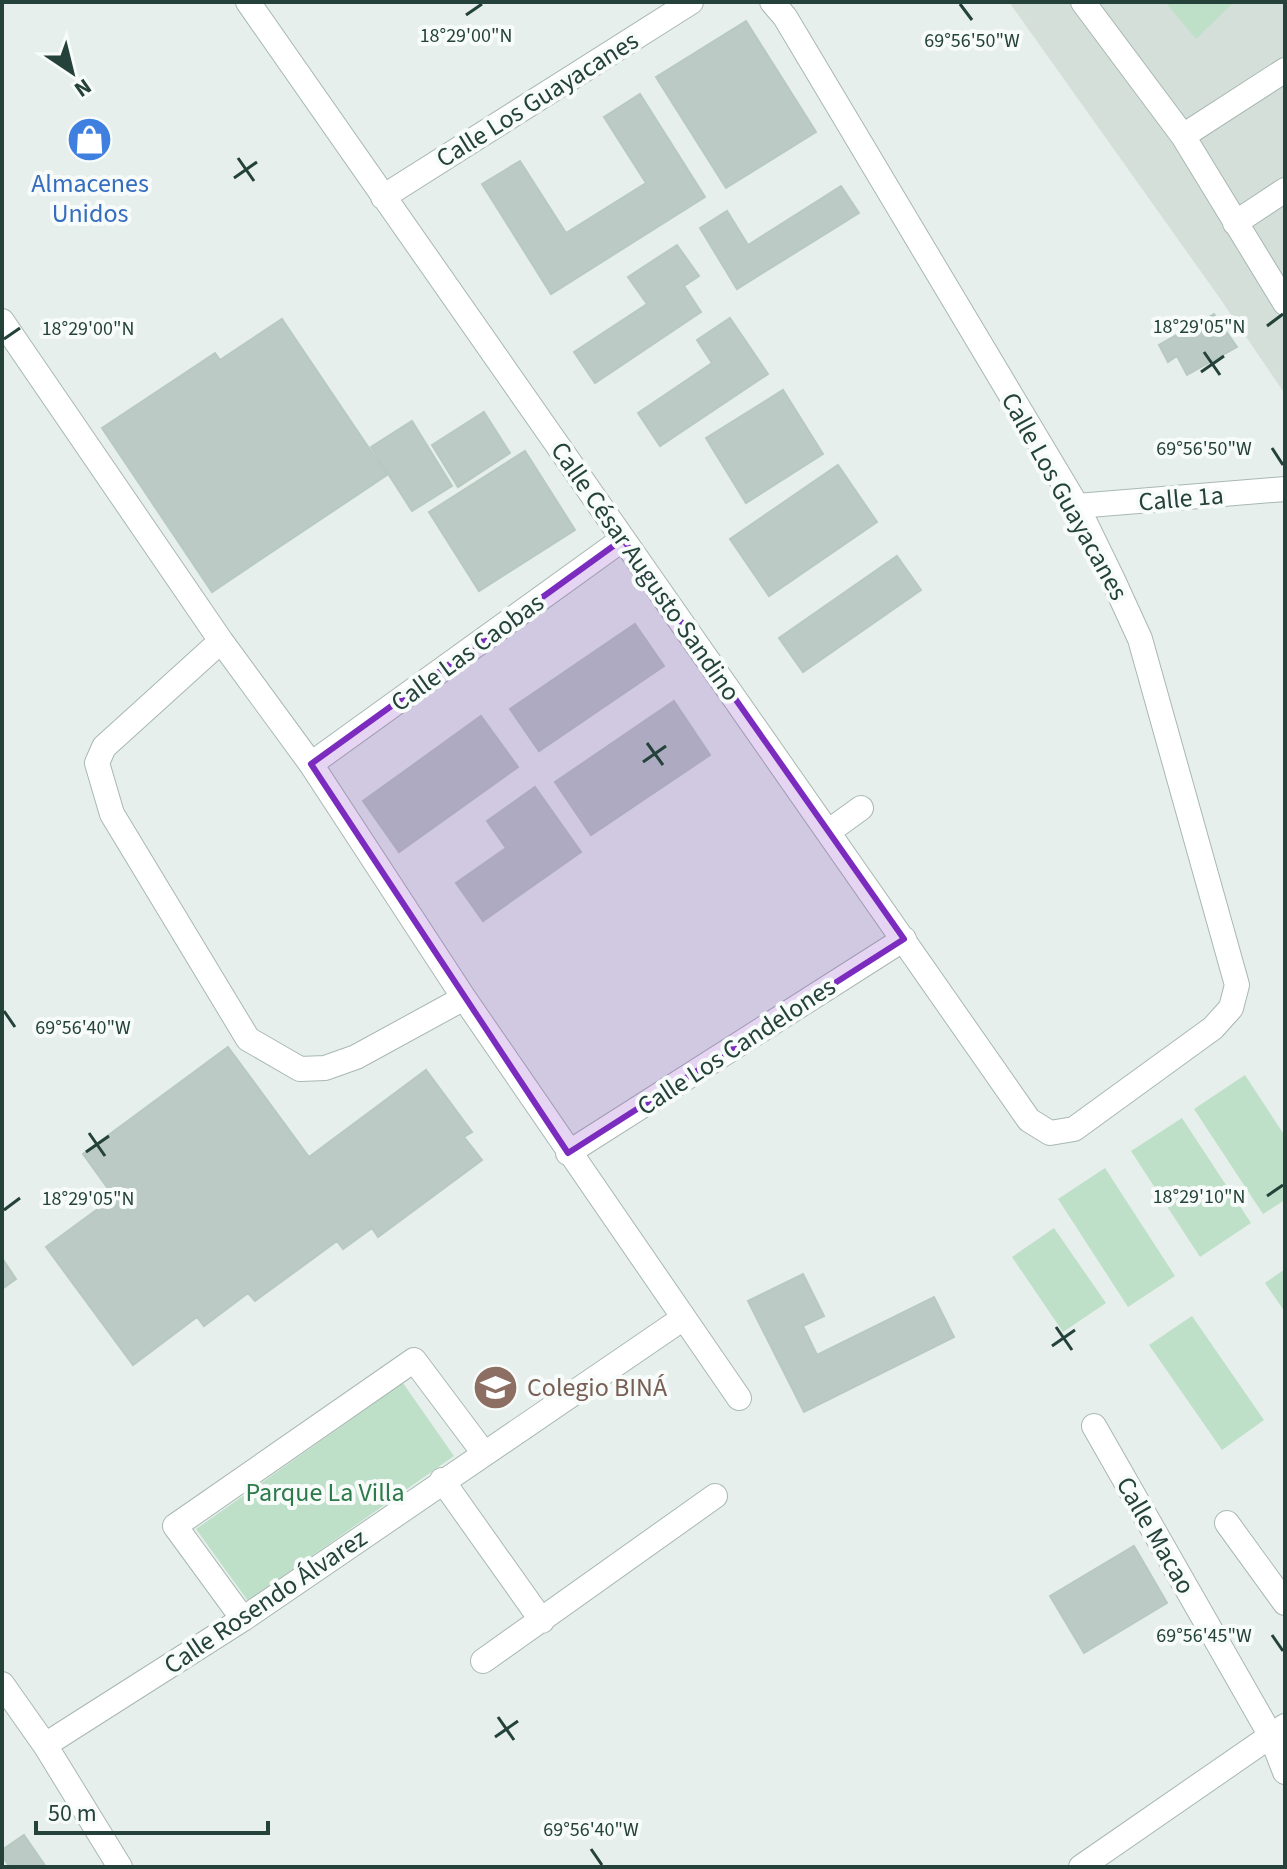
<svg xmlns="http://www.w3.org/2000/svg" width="1287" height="1869" font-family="'Source Sans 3',sans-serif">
<rect width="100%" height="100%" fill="#e6efeb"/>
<!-- built -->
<path fill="#d4dfda" d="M1009,2H1285V394L1219,297Z"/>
<!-- green -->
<path fill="#bfe0c8" d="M1165,2H1234L1196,39Z
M1245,1075L1285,1136V1200L1263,1214L1194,1109Z
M1182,1118L1251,1223L1200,1257L1131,1151Z
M1105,1168L1175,1276L1128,1307L1058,1199Z
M1054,1228L1106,1303L1063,1332L1012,1257Z
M1285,1269V1312L1265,1283Z
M1192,1316L1264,1420L1222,1450L1149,1345Z
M403,1383L454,1456L248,1601L196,1529Z"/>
<!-- building -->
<path fill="#bbcac4" stroke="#b8c9c2" stroke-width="2" d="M746,21L816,132L726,188L656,77Z
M640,94L705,197L551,294L482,184L520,161L566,233L646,183L604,117Z
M841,186L859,213L737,289L700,228L727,211L748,245Z
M677,245L699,276L684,286L701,312L595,383L574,352L647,304L628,277Z
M1214,314L1237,347L1187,375L1177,356L1168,362L1159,345Z
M730,318L768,374L660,446L638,413L712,363L697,340Z
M282,319L387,475L212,592L102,428L215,353L220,360Z
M783,390L823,454L746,503L706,438Z
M484,412L510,453L458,487L432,445Z
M412,421L452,486L412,511L371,447Z
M525,451L575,530L479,591L429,512Z
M838,465L877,522L769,596L730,539Z
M897,556L921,590L803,672L779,638Z
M635,624L664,666L539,751L510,709Z
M674,701L710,755L591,835L555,782Z
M481,716L518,767L399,852L363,801Z
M535,787L581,852L483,921L456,883L506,848L487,821Z
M228,1047L309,1157L426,1070L472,1132L464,1137L482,1160L378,1237L372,1228L343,1249L337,1241L255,1301L248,1293L204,1326L197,1317L133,1365L46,1247L114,1197L83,1154Z
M2,1258L16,1279L2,1289Z
M803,1274L824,1316L803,1326L817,1355L934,1297L954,1337L804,1412L748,1301Z
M1134,1546L1167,1603L1084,1653L1050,1596Z
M24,1835L46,1867H10L2,1856V1850Z"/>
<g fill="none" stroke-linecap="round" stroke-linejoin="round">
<defs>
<path id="minor" d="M248,2L1029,1120L1050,1133L1074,1129L1213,1028L1231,1008L1237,985L1140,639L1113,580L1077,506L785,17L772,2
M1083,2L1183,136L1285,303
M1183,136L1285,70
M383,197L691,2
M1235,223L1285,190
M2,321L221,641L311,764L464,998L739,1398
M1077,506L1285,489
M221,641L104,747L97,763L112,814L248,1039L300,1069L325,1068L356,1057L464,998
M311,764L623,539
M828,832L861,808
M568,1153L904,939
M1094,1426L1271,1736L1285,1772
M442,1480L542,1621
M1227,1523L1285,1603
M243,1619L175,1526L414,1360L483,1452
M483,1661L715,1496
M2,1684L45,1745L120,1867
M45,1745L243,1619L682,1319
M1081,1867L1285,1726"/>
</defs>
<!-- minor casing -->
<use href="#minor" stroke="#a8b8b2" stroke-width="26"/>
<!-- minor -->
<use href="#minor" stroke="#fff" stroke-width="24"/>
</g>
<!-- marked area -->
<path fill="#7b2cbf" fill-opacity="0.2" stroke="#7b2cbf" stroke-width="6" stroke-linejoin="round" d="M623,539L904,939L568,1153L311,764Z"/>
<!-- ticks -->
<path fill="none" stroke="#24423a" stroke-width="3" d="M960,4L972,20M466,15L482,4M238,158L254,181M234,178L257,162M1267,326L1283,314M4,339L20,328M1204,352L1220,375M1201,372L1224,356M1272,448L1283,465M647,743L663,765M643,762L666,746M4,1011L15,1027M89,1133L105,1156M86,1152L109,1136M1267,1196L1283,1185M4,1210L20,1198M1056,1327L1072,1350M1052,1346L1075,1330M1272,1635L1283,1651M498,1717L514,1740M495,1737L518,1721M591,1849L602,1865"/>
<!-- icons -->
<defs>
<symbol id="shop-disc" viewBox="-11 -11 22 22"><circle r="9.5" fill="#3f7fe0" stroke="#f7fbf9"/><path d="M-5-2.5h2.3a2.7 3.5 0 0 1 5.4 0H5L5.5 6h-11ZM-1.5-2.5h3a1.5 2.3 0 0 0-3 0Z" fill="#fff"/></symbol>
<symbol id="school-disc" viewBox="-11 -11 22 22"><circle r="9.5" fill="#8d6e63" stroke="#f7fbf9"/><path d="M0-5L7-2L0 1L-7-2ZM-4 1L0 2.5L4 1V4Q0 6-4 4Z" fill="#fff"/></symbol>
</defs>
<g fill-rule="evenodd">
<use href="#shop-disc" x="64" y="114" width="51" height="51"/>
<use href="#school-disc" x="470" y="1362" width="51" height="51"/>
</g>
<g text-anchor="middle" stroke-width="8" stroke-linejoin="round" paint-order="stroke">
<!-- street labels -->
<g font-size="26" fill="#24423a" stroke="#f7fbf9">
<text transform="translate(537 99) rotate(-32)" y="9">Calle Los Guayacanes</text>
<text transform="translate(1065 496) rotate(61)" y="9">Calle Los Guayacanes</text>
<text transform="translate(1181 498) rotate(-5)" y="9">Calle 1a</text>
<text transform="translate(646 571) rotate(55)" y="9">Calle César Augusto Sandino</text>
<text transform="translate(467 652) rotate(-36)" y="9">Calle Las Caobas</text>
<text transform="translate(736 1046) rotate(-33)" y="9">Calle Los Candelones</text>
<text transform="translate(1156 1535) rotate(60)" y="9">Calle Macao</text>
<text transform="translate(265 1601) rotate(-34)" y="9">Calle Rosendo Álvarez</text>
</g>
<!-- shop labels -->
<g font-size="26" fill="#366cbe" stroke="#f7fbf9">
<text x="90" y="192">Almacenes<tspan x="90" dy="30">Unidos</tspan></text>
</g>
<!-- education labels -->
<g font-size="26" fill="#785e54" stroke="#f7fbf9" text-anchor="start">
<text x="527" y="1396">Colegio BINÁ</text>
</g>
<!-- park labels -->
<g font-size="26" fill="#2d7a4b" stroke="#f7fbf9">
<text x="325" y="1501">Parque La Villa</text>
</g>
</g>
<g font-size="20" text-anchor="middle" fill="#24423a" stroke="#f7fbf9" stroke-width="8" stroke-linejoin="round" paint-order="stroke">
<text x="466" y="42">18°29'00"N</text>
<text x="972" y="47">69°56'50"W</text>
<text x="1199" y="333">18°29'05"N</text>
<text x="88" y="335">18°29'00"N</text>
<text x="1204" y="455">69°56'50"W</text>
<text x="83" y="1034">69°56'40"W</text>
<text x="1199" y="1203">18°29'10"N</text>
<text x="88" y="1205">18°29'05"N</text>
<text x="1204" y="1642">69°56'45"W</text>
<text x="591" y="1836">69°56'40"W</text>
</g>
<!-- border -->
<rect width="1287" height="1869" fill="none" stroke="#24423a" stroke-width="8"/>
<!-- north arrow -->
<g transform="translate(72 72) rotate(145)" stroke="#f7fbf9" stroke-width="6" paint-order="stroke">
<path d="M0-6L14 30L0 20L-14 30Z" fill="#24423a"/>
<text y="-12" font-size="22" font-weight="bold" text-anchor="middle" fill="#24423a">N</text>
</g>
<!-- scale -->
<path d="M36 1821v12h232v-12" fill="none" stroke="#24423a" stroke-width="4"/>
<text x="48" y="1821" font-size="24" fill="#24423a" stroke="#f7fbf9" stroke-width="6" paint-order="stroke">50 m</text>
</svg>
